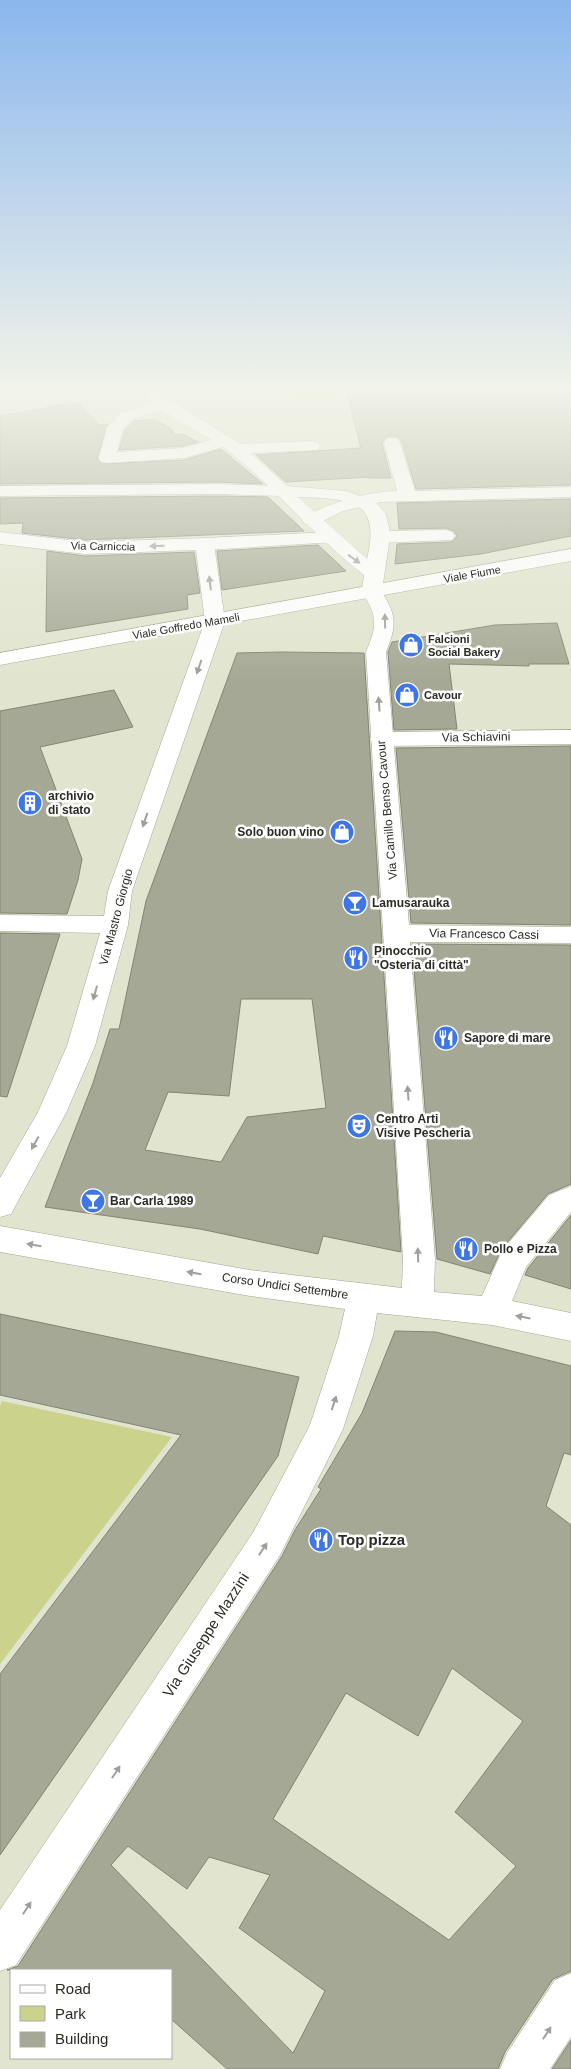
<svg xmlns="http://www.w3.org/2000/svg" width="571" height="2069" font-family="Helvetica,sans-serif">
<rect width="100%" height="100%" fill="#e1e4ce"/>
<!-- green -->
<path fill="#cbd28c" d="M293,391H338L340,393L304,400Z
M2,1401L172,1437L0,1664V1406Z"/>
<!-- building -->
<path fill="#a5a894" stroke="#838572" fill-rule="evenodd" d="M346,391H571V485L416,489L402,442L398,437L392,436L386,437L382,443L391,478H369V477L286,482L256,455L361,448Z
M78,402L99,425L108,424L97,458L101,464L184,460L221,449L263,484L218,482L0,484V416Z
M153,419L171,428L175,435L183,434L198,442L183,446L119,450L125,430L134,421Z
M218,496L268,497L304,531L85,540L22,533L23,523L0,524V498Z
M571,499V536L481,554L395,564L397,544L452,542L457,536L454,531L446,528L399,529L397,503Z
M318,545L346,571L222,590L217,551Z
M47,551L85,556L194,552L200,593L187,595L188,609L46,632Z
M557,623L569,664H529V666L449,664L457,729L394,730L388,652L392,642L495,625Z
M280,652L364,653L401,1252L323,1236L318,1254L200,1229L45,1207L93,1083L110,1029H119L146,901L237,653ZM241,999H312L326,1108L247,1117L221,1162L145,1150L168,1092L229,1096Z
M114,690L133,727L40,747L82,859L78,880L67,914L0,913V711Z
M571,746V925L411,923L396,748Z
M0,933L60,934L7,1097L0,1096Z
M412,944L571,945V1184L548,1194L501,1250L490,1274L437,1259Z
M571,1215V1289L525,1275L528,1268Z
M0,1314L299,1377L278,1456L0,1855V1674L181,1435L0,1395Z
M395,1331L436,1332L571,1366V1455L564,1453L546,1506L571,1525V1971L553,1979L505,2052L498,2069H227L171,2019V1970H7L18,1966L282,1556L295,1530L321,1489L318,1487L362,1413ZM452,1668L523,1721L455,1812L516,1866L449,1940L273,1819L346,1693L418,1736ZM128,1846L187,1889L209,1857L270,1875L239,1928L325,1991L293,2053L111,1865Z
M571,2040V2069H552Z"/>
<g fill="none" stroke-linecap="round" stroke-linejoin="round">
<defs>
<path id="pedestrian" d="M330,532L336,534L339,538L336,542L205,550L198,548L196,544L198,540L205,538Z
M571,730V744L381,746L373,744L370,739L373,734L381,732Z"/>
<path id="minor" d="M164,399L170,401L172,404L170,407L133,419L123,429L117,452L183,448L224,436L230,437L232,441L230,445L184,458L107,463L101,462L99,458L107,427L121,413Z
M392,438L398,439L400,443L415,491L571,487V497L381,502L343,511L317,524L311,525L305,524L302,520L305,516C334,502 364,492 397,491L384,443L386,439Z
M312,441L318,442L320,446L318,450L235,454L229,453L227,449L229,445L235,444Z
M218,484L282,486L288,487L291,491L288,495L282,496L218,494L0,496V486Z
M446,530L452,532L455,536L452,540L380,543L374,541L371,537L374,533L380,531Z
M0,532L85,542L205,538L212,540L214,544L225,621L132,891L128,925L95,1046L66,1113L11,1214L0,1217V1178L38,1112L67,1046L100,933L0,931V915L104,916L108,891L205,621L196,550L85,554L0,544Z
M372,586L379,588C396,613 398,623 386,652L409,925L571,927V943L410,942L435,1259L434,1292L482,1296L502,1251L549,1195L571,1186V1212L526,1267L512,1301L571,1313V1341L492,1325L377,1313L373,1336L343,1429L280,1555L16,1965L0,1971V1910L254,1531L310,1425L339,1336L345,1309L250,1296L0,1252V1226L250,1270L402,1288L403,1259L366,652C377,626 378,617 362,592L365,588Z
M571,1973V2037L550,2069H500L507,2053L555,1980Z"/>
<path id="tertiary" d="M143,391H160L177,404L242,445L287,486L346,491L375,501L386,514L389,527V544L382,590L379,594L372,596L365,594L362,590L364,575C316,538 278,491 231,453C206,433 160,416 143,391ZM298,497C348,499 382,498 367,559Z"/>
<path id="primary" d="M571,549V561L0,665V653Z"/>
</defs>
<!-- pedestrian casing -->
<use href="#pedestrian" stroke="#a4a692" stroke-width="1"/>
<!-- minor casing -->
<use href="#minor" stroke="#a4a692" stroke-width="1"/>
<!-- tertiary casing -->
<use href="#tertiary" stroke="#a4a692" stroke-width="1"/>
<!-- primary casing -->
<use href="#primary" stroke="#a4a692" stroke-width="1"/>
<!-- pedestrian -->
<use href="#pedestrian" fill="#fff" fill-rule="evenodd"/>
<!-- minor -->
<use href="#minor" fill="#fff" fill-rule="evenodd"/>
<!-- tertiary -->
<use href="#tertiary" fill="#fff" fill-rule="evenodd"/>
<!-- primary -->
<use href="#primary" fill="#fff" fill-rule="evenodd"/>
</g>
<!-- one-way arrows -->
<defs><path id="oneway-solid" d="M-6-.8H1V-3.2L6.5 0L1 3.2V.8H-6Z" transform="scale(1.25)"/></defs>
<g fill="#9fa09c">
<use href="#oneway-solid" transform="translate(157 546) rotate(178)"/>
<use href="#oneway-solid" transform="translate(354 559) rotate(36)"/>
<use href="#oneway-solid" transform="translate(210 583) rotate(-97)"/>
<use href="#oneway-solid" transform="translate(385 621) rotate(-91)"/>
<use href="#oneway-solid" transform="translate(199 667) rotate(109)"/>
<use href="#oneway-solid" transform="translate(379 704) rotate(-94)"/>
<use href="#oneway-solid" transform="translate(145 820) rotate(109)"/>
<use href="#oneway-solid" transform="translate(95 993) rotate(106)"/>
<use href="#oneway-solid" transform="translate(408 1093) rotate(-94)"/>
<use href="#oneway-solid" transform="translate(35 1143) rotate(119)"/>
<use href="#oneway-solid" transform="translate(34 1245) rotate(-170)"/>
<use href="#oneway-solid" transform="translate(418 1255) rotate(-92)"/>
<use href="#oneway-solid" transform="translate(194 1273) rotate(-170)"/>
<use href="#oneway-solid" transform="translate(523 1317) rotate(-169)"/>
<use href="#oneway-solid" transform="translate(334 1403) rotate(-72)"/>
<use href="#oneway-solid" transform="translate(263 1549) rotate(-57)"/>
<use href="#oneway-solid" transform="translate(116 1772) rotate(-57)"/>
<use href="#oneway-solid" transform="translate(27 1908) rotate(-57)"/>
<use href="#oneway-solid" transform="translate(547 2033) rotate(-57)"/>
</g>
<!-- sky -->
<linearGradient id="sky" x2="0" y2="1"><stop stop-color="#8ab7ee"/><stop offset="0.57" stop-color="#f2f3e9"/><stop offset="1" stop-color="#f2f3e9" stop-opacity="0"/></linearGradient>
<rect width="571" height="681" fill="url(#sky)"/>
<!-- icons -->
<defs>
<symbol id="shop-disc" viewBox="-11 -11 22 22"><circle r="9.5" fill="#3f76e6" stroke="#fff"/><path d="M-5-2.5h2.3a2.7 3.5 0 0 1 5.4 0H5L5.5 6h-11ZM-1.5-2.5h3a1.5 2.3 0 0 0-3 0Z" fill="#fff"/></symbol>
<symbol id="building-disc" viewBox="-11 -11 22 22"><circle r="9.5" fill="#3f76e6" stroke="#fff"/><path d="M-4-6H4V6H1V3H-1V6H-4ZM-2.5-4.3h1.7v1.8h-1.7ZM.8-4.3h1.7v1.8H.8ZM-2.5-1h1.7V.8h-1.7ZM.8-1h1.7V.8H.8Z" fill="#fff"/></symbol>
<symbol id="bar-disc" viewBox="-11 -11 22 22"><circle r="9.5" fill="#3f76e6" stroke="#fff"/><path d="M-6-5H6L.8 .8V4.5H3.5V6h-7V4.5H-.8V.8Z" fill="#fff"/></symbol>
<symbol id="restaurant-disc" viewBox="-11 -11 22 22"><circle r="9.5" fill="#3f76e6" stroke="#fff"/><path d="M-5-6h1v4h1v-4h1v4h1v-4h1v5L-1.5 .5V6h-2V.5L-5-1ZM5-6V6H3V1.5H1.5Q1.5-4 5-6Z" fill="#fff"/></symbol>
<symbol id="theatre-disc" viewBox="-11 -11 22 22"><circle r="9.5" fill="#3f76e6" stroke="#fff"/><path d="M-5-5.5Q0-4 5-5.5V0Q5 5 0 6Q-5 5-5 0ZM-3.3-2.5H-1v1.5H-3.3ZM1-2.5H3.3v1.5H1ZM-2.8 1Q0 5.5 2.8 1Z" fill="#fff"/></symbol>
</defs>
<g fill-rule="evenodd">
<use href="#shop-disc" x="397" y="631" width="28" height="28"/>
<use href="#shop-disc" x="393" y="681" width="28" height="28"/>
<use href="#building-disc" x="16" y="789" width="28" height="28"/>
<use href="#shop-disc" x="328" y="818" width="28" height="28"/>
<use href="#bar-disc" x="341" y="889" width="28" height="28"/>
<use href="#restaurant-disc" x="342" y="944" width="28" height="28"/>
<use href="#restaurant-disc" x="432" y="1024" width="28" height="28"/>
<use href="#theatre-disc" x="345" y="1112" width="28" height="28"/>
<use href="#bar-disc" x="79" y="1187" width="28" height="28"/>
<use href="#restaurant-disc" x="452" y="1235" width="28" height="28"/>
<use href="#restaurant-disc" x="307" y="1526" width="28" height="28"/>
</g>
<g text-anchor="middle" stroke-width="5" stroke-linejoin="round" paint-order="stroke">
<!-- far-street labels -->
<g font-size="11" fill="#2a2b23" stroke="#fff">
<text transform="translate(103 546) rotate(1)" y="4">Via Carniccia</text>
<text transform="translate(472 574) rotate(-10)" y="4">Viale Fiume</text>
<text transform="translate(186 626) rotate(-10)" y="4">Viale Goffredo Mameli</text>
</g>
<!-- far-poi labels -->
<g font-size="11" font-weight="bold" fill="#2a2b23" stroke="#fff" text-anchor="start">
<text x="428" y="643">Falcioni<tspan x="428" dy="13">Social Bakery</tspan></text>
<text x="424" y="699">Cavour</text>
</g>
<!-- street labels -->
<g font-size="12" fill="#2a2b23" stroke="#fff">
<text transform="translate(476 737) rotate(-1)" y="4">Via Schiavini</text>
<text transform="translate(387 810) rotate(-95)" y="4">Via Camillo Benso Cavour</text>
<text transform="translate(116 917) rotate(-75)" y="4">Via Mastro Giorgio</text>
<text transform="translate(484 934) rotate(1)" y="4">Via Francesco Cassi</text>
<text transform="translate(285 1286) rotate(8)" y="4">Corso Undici Settembre</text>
</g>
<!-- poi labels -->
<g font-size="12" font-weight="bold" fill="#2a2b23" stroke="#fff" text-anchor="start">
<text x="48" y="800">archivio<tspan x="48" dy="14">di stato</tspan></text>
<text x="324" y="836" text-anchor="end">Solo buon vino</text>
<text x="372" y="907">Lamusarauka</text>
<text x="374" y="955">Pinocchio<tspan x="374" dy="14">"Osteria di città"</tspan></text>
<text x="464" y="1042">Sapore di mare</text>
<text x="376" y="1123">Centro Arti<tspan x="376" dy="14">Visive Pescheria</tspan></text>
<text x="110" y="1205">Bar Carla 1989</text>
<text x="484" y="1253">Pollo e Pizza</text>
</g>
<!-- near-poi labels -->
<g font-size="15" font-weight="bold" fill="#2a2b23" stroke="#fff" text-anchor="start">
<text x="338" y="1545">Top pizza</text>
</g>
<!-- near-street labels -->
<g font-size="15" fill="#2a2b23" stroke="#fff">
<text transform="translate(206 1635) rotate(-57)" y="5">Via Giuseppe Mazzini</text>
</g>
</g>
<!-- legend -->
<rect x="10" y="1969" width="162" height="90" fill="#ffffff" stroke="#aaaaa7"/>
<rect x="20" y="1985" width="25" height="8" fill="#ffffff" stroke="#aaaaa7"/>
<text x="55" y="1994" font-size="15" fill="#2a2b23">Road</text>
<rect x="20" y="2006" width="25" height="15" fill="#cbd28c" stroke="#aaaaa7"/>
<text x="55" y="2019" font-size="15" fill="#2a2b23">Park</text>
<rect x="20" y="2032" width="25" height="15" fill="#a5a894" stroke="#aaaaa7"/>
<text x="55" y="2044" font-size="15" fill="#2a2b23">Building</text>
</svg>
